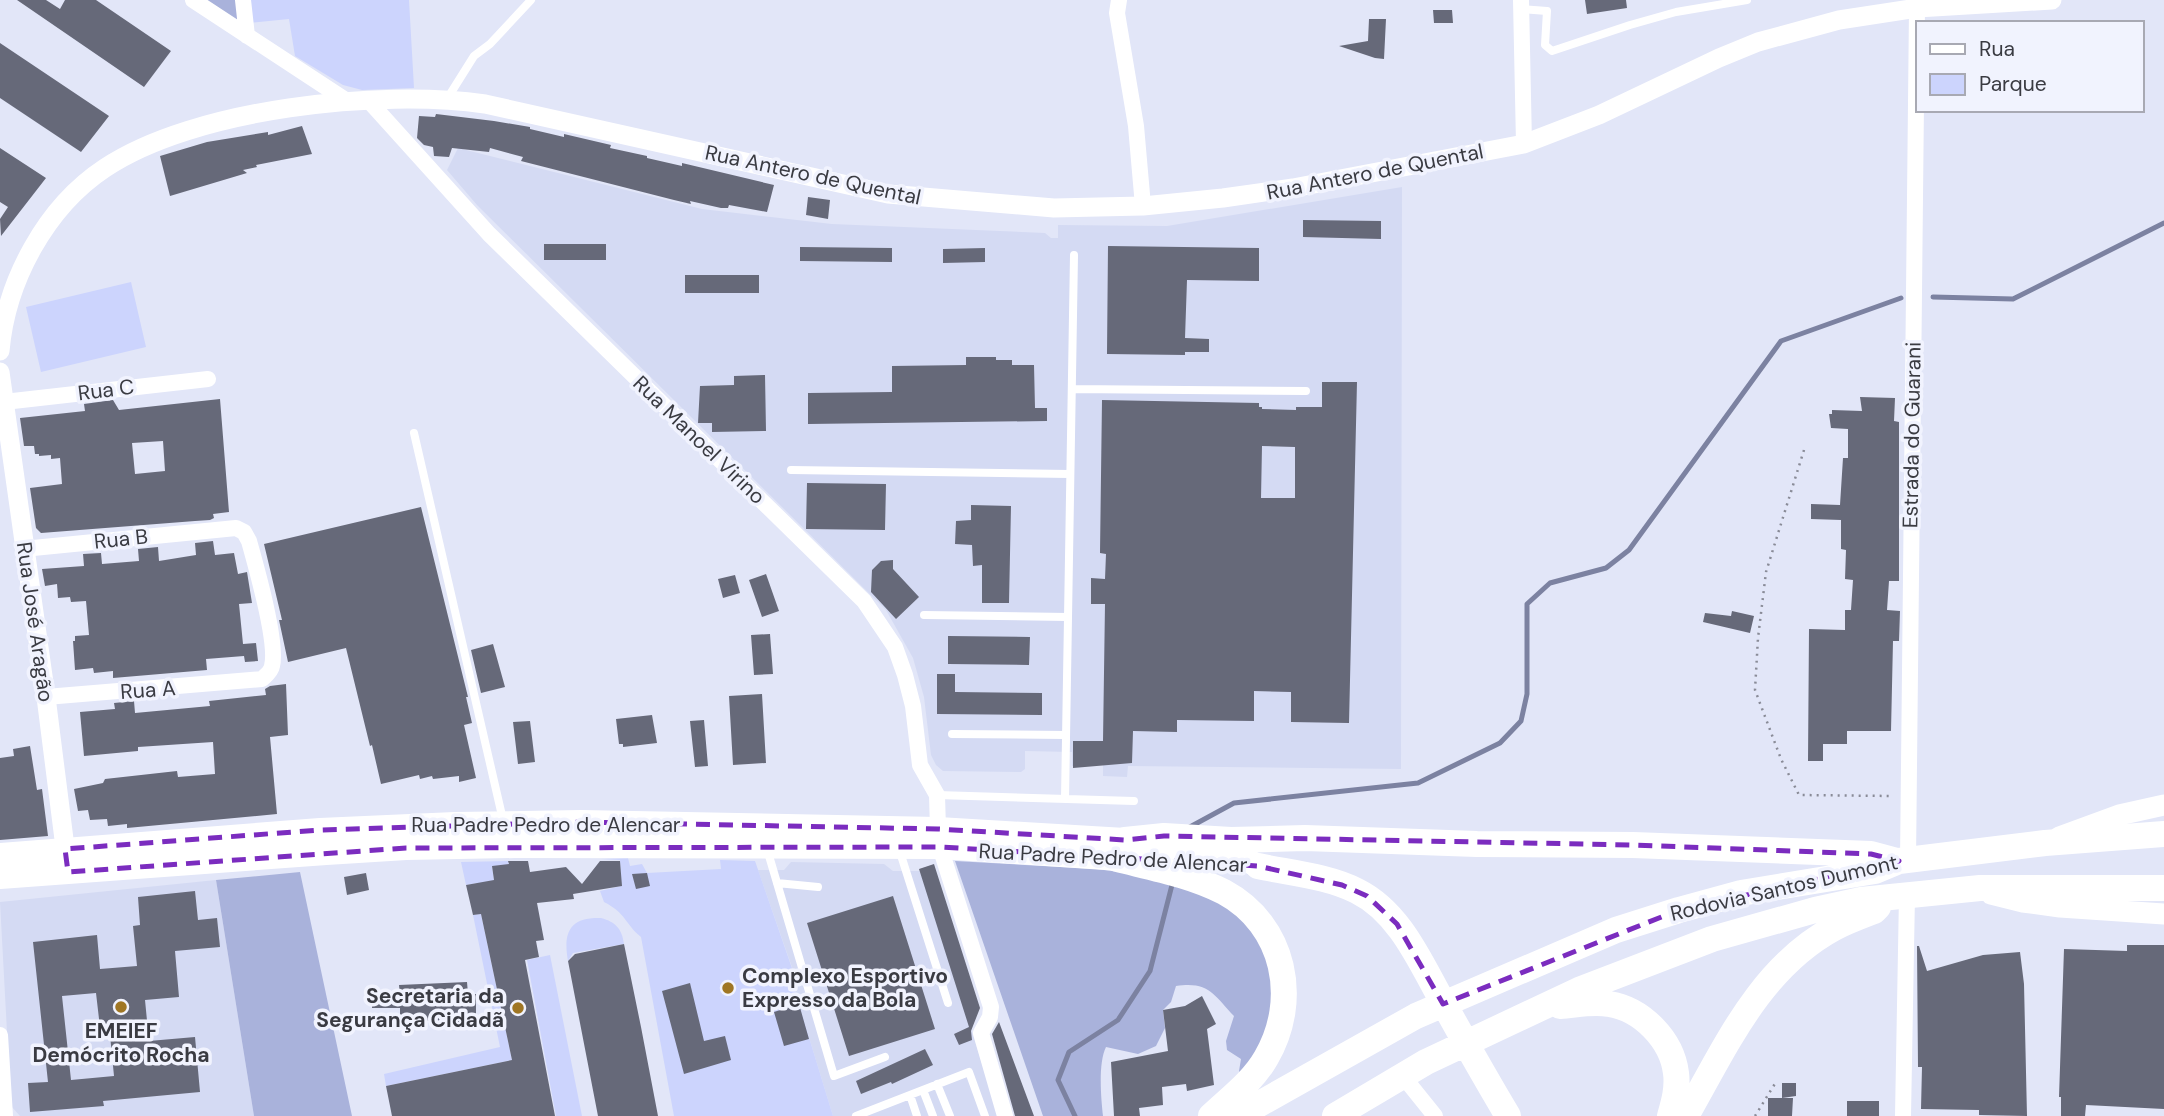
<svg xmlns="http://www.w3.org/2000/svg" width="2164" height="1116" font-family="'DM Sans',sans-serif">
<rect width="100%" height="100%" fill="#e2e6f8"/>
<!-- built -->
<path fill="#d4daf3" d="M458,148L702,209L832,224L1045,233L1051,238H1058V225L1167,226L1402,187L1401,769L1128,766L1127,777L1103,776V759L1091,766H1072V752L1025,751V769L1021,772L943,771L936,765L931,755L924,697L913,658L886,610L477,205L447,170Z
M791,862L884,864L893,871H920L999,1116H833L790,975L794,973L758,870H784Z
M216,880L254,1116H20L11,1106L0,902Z"/>
<!-- green -->
<path fill="#ccd4fd" d="M246,0H409L414,88L362,90L343,85L295,56L289,19L249,23Z
M131,282L146,347L41,372L26,307Z
M628,858L630,866L642,864L647,873L721,869L720,860L755,861L794,974L790,975L833,1116H674L641,937C625,924 626,913 604,902L600,891L621,886L620,860L601,859Z
M508,861L511,875L504,876L502,865L492,867L495,887L477,883L466,885L461,862Z
M481,914L512,1060L386,1086L384,1074L500,1047L473,915Z
M601,918C616,922 622,929 624,944L573,953L568,961C563,933 569,917 601,918Z
M550,955L582,1116H556L527,960Z"/>
<!-- forest -->
<path fill="#a9b2db" d="M199,0H239L241,28Z
M955,861L1096,869L1159,877L1227,899L1274,957L1270,1030L1243,1078L1239,1071L1241,1059L1227,1050L1226,1041L1234,1016C1214,995 1209,981 1176,986L1171,1002L1163,1010L1165,1028L1156,1046L1138,1054L1106,1047C1098,1063 1101,1098 1103,1116H1043Z
M300,872L352,1116H254L216,880Z"/>
<g fill="none" stroke-linecap="round" stroke-linejoin="round">
<!-- stream -->
<path stroke="#7c82a1" stroke-width="5" d="M1933,297L2013,299L2164,223
M1188,828L1234,803L1418,783L1500,743L1521,721L1527,694V604L1550,583L1606,568L1629,550L1781,341L1901,298
M1075,1116L1058,1080L1069,1052L1118,1020L1150,971L1173,881"/>
</g>
<!-- building -->
<path fill="#666979" fill-rule="evenodd" d="M17,0H46L60,9L65,0H96L171,51L144,87Z
M1585,0H1626L1627,8L1587,14Z
M1433,10H1452L1453,23H1434Z
M1369,19H1386L1384,59L1375,58L1339,46L1368,41Z
M0,43L109,116L81,152L0,98Z
M436,114L494,121L530,127V129L564,137V134L611,145L610,148L647,156V158L682,166V163L774,185L767,212L729,205L728,208H721L690,201L691,204L674,200L521,161L523,157L490,148L489,152L452,148L449,157L434,156L433,147L424,145L417,138L419,116L435,117Z
M302,126L312,154L256,165L257,167L243,170L247,173L170,196L160,156L207,142L268,132V135Z
M0,148L46,178L1,236L0,219L8,207L0,202Z
M808,197L830,200L828,219L806,215Z
M1303,220L1381,221V239L1303,237Z
M544,244H606V260H544Z
M1108,246L1259,248V281L1187,280L1185,338L1209,339V352H1185V355L1107,354Z
M800,247L892,248V262L800,261Z
M985,248V262L943,263V249Z
M685,275H759V293H685Z
M966,357H996V360H1012V365H1034L1035,408H1047V421L808,424V393L892,392V366L966,365Z
M765,375L766,431L712,432V423H698L700,386L734,385V376Z
M1322,382H1357L1349,723L1291,722V692L1254,691V721L1177,720V732L1133,731L1132,763L1073,768V741H1103L1105,604H1091V578L1105,579L1106,554L1100,553L1102,400L1259,403V407H1262V409L1296,410V407H1322ZM1262,446L1295,447V498H1261Z
M1860,397L1895,398L1894,421L1899,422V581H1889L1887,610L1900,611L1899,641H1893L1891,731H1847V744H1823V761H1808L1809,629L1845,630V610H1851L1853,580L1845,579L1846,550L1841,549V520L1811,519V504L1840,505L1843,458H1848V429L1831,428L1829,414H1832V410L1862,411Z
M220,399L229,512L213,514L214,518L210,520L195,521L41,533L36,528L30,488L62,484L60,458L51,459V455L39,456V454H35L34,446H24L20,418L85,411L84,404L113,400L119,410ZM163,441L165,471L135,474L132,443Z
M807,483L886,484L885,530L806,529Z
M971,505L1011,506L1009,603H982V565L973,566L972,545L955,544L956,521L971,520Z
M421,507L468,697H466L472,723L464,725L476,778L459,782V776L433,779L432,776L420,779L419,775L381,784L372,745L370,746L346,648L288,662L279,620H282L264,544Z
M213,541L215,555L234,553L238,574L247,572L252,603L239,604L243,644L256,643L258,661L245,662L244,656L206,659L207,670L113,678V671L94,673L93,668L75,670L73,641H75V636L89,635L86,601L71,602L70,597L58,598L57,584L45,586L42,569L84,566L83,554L101,553L102,564L139,561L138,549L158,547L159,561L196,555L195,543Z
M893,560V569L919,597L896,619L871,592L872,570L881,561Z
M766,574L779,611L762,617L749,580Z
M735,575L740,593L723,598L718,579Z
M1732,611L1754,616L1750,633L1703,622L1705,613L1731,616Z
M770,634L773,674L754,675L751,635Z
M948,636L1030,637L1029,665L948,664Z
M493,644L505,687L481,693L471,650Z
M937,674H955V692L1042,693V715L937,714Z
M286,684L288,735L270,737L277,814L127,828V824L108,826L107,819L90,820L88,810L78,811L74,789L103,783L105,779L177,771L178,777L215,774L213,742L138,747V751L84,756L80,712L115,709L114,703L134,701L135,713L210,706L209,701L266,695L265,689L270,686Z
M762,694L766,763L733,765L729,696Z
M652,715L657,743L623,747V744H619L616,719Z
M704,720L708,766L695,767L690,721Z
M530,721L535,762L518,764L513,722Z
M30,746L37,790L42,789L48,836L0,840V758L14,756L13,749Z
M508,861H528L530,872L566,867L582,884L600,861H620L622,886L573,894L574,899L537,903L544,940L536,941L539,957L525,960L555,1116H392L386,1086L512,1060L481,914L473,915L466,885L494,880L492,866L509,864Z
M934,864L980,1008L971,1031L972,1040L959,1045L954,1034L969,1027L919,869Z
M366,873L369,890L347,895L344,877Z
M647,873L650,886L636,889L632,874Z
M195,891L198,920L217,918L220,947L175,951L179,997L145,1000L149,1041L195,1037L200,1092L103,1101L104,1106L30,1112L28,1083L48,1082L33,942L97,935L100,969L137,966L133,926L140,925L138,897ZM96,993L101,1036L110,1035L114,1076L71,1080L62,996Z
M893,896L935,1029L849,1056L807,923Z
M624,944L641,1027L658,1116H598L568,961L575,954Z
M2127,945H2164V1109L2086,1105L2085,1116H2061V1097H2059L2064,949L2127,951Z
M1917,946H1919L1927,971L1983,955L2020,952L2024,984L2027,1116L1979,1115V1110L1921,1109L1922,1067H1918Z
M467,982L468,994H476V1016H471V1026L450,1028V1020L419,1021V1017H400V1008H372V997L400,996L399,985Z
M690,983L704,1041L725,1036L731,1060L684,1074L662,991Z
M1202,996L1216,1024L1207,1029L1214,1085L1187,1091L1186,1084L1162,1087L1163,1105L1139,1108L1140,1116H1114L1111,1062L1168,1051L1163,1010L1185,1006Z
M799,1004L809,1039L784,1046L774,1012Z
M999,1022L1034,1116H1015L992,1034Z
M925,1049L933,1065L892,1084L891,1082L861,1094L856,1081Z
M1782,1083H1796V1096L1782,1098Z
M1768,1098H1793L1792,1116H1768Z
M1847,1101H1879V1116H1847Z"/>
<g fill="none" stroke-linecap="round" stroke-linejoin="round">
<!-- path -->
<path stroke="#898b97" stroke-width="2.5" stroke-dasharray="2 5" stroke-linecap="butt" d="M1804,450L1766,572L1758,638L1755,690L1781,759L1799,795L1893,796
M1755,1116L1776,1082"/>
<!-- service -->
<path stroke="#fff" stroke-width="8" d="M1521,9L1547,11L1545,45L1552,51L1630,25L1676,12L1747,0
M447,99L474,56L490,44L531,0
M1072,389L1306,391
M414,433L503,820
M791,470L1070,474
M924,615L1068,617
M952,734L1066,735
M937,795L1134,801
M1065,799L1074,255
M767,849L834,1076L885,1057
M899,849L948,1003
M777,883L818,887
M937,1084L950,1116
M923,1090L933,1116
M910,1095L917,1116
M856,1116L969,1072L985,1116"/>
<!-- minor -->
<path stroke="#fff" stroke-width="16" d="M193,0L347,101
M243,0L247,36
M1119,0L1117,13L1136,126L1143,206
M1521,0L1524,144
M368,100L489,234L864,601L895,647L905,675L913,706L920,765L937,795L938,829
M4,402L208,379
M23,549L236,528L244,532L249,541C256,566 278,643 272,666C271,672 266,675 262,679L46,697
M940,847L991,1007L990,1017L981,1033L1005,1116
M1908,861L1917,8
M0,1035L5,1116
M1402,1075L1435,1116
M1903,1116L1907,895"/>
<!-- tertiary -->
<path stroke="#fff" stroke-width="19" d="M0,351C6,281 46,207 105,168C195,108 380,89 485,104L888,194L1054,208L1143,206L1223,198L1293,188L1524,144L1599,115L1719,58L1758,42L1839,20L1917,8L2052,0
M0,372L46,697L67,863"/>
<!-- secondary -->
<path stroke="#fff" stroke-width="21" d="M2059,837L2119,815L2164,805
M1991,894L2023,902L2060,907L2164,914"/>
<!-- primary -->
<path stroke="#fff" stroke-width="24" d="M0,855L320,830L455,824L581,822L938,829L1125,840L1243,858L1258,866
M0,877L326,853L406,848L515,846L940,847L1135,860"/>
<!-- trunk -->
<path stroke="#fff" stroke-width="26" d="M1125,840L1164,836L1231,840L1305,838L1477,844L1633,845L1871,854L1897,861
M1117,859C1153,868 1191,875 1224,892C1285,925 1300,1000 1266,1058C1253,1081 1230,1098 1211,1116
M1258,866C1290,873 1328,876 1357,891C1401,913 1421,964 1444,1004C1465,1042 1486,1079 1508,1116
M1560,1006C1576,1005 1593,1001 1609,1004C1642,1009 1672,1040 1676,1073C1678,1088 1674,1102 1670,1116
M1238,1116L1416,1016L1616,930L1679,910L1741,893L1875,871L1899,861L2045,843L2164,834
M1335,1116L1426,1062L1579,990L1712,939L1815,910L1861,900L1980,888H2164
M1686,1116C1726,1046 1760,968 1834,928C1847,921 1861,916 1874,911L1878,907"/>
</g>
<!-- marked area -->
<path fill="none" stroke="#7b2cbf" stroke-width="5" stroke-dasharray="14 9" stroke-linejoin="round" d="M581,822L938,829L1125,840L1164,836L1633,845L1871,854L1899,861L1679,910L1443,1004L1397,924L1367,896L1342,885L1258,866L940,847L406,848L68,872L65,849L320,830Z"/>
<!-- markers -->
<g fill="#9f7624" stroke="#f1f3fe" stroke-width="2.5">
<circle cx="728" cy="988" r="7"/>
<circle cx="121" cy="1007" r="7"/>
<circle cx="518" cy="1008" r="7"/>
</g>
<g text-anchor="middle" stroke-width="7" stroke-linejoin="round" paint-order="stroke">
<!-- street labels -->
<g font-size="21" fill="#3a3b42" stroke="#f1f3fe">
<text transform="translate(1375 172) rotate(-11)" y="7">Rua Antero de Quental</text>
<text transform="translate(813 175) rotate(12)" y="7">Rua Antero de Quental</text>
<text transform="translate(106 390) rotate(-7)" y="7">Rua C</text>
<text transform="translate(1912 435) rotate(-89)" y="7">Estrada do Guarani</text>
<text transform="translate(699 440) rotate(44)" y="7">Rua Manoel Virino</text>
<text transform="translate(121 539) rotate(-6)" y="7">Rua B</text>
<text transform="translate(35 622) rotate(82)" y="7">Rua José Aragão</text>
<text transform="translate(148 690) rotate(-4)" y="7">Rua A</text>
<text x="546" y="832">Rua Padre Pedro de Alencar</text>
<text transform="translate(1113 858) rotate(3)" y="7">Rua Padre Pedro de Alencar</text>
<text transform="translate(1784 888) rotate(-13)" y="7">Rodovia Santos Dumont</text>
</g>
<!-- poi labels -->
<g font-size="21" font-weight="bold" fill="#3a3b42" stroke="#f1f3fe" text-anchor="start">
<text x="742" y="983">Complexo Esportivo<tspan x="742" dy="24">Expresso da Bola</tspan></text>
<text x="504" y="1003" text-anchor="end">Secretaria da<tspan x="504" dy="24">Segurança Cidadã</tspan></text>
<text x="121" y="1038" text-anchor="middle">EMEIEF<tspan x="121" dy="24">Demócrito Rocha</tspan></text>
</g>
</g>
<!-- legend -->
<rect x="1916" y="21" width="228" height="91" fill="#f1f3fe" stroke="#a8a9b3" stroke-width="2"/>
<rect x="1930" y="44" width="35" height="10" fill="#ffffff" stroke="#a8a9b3" stroke-width="2"/>
<text x="1979" y="56" font-size="21" fill="#3a3b42">Rua</text>
<rect x="1930" y="74" width="35" height="21" fill="#ccd4fd" stroke="#a8a9b3" stroke-width="2"/>
<text x="1979" y="91" font-size="21" fill="#3a3b42">Parque</text>
</svg>
